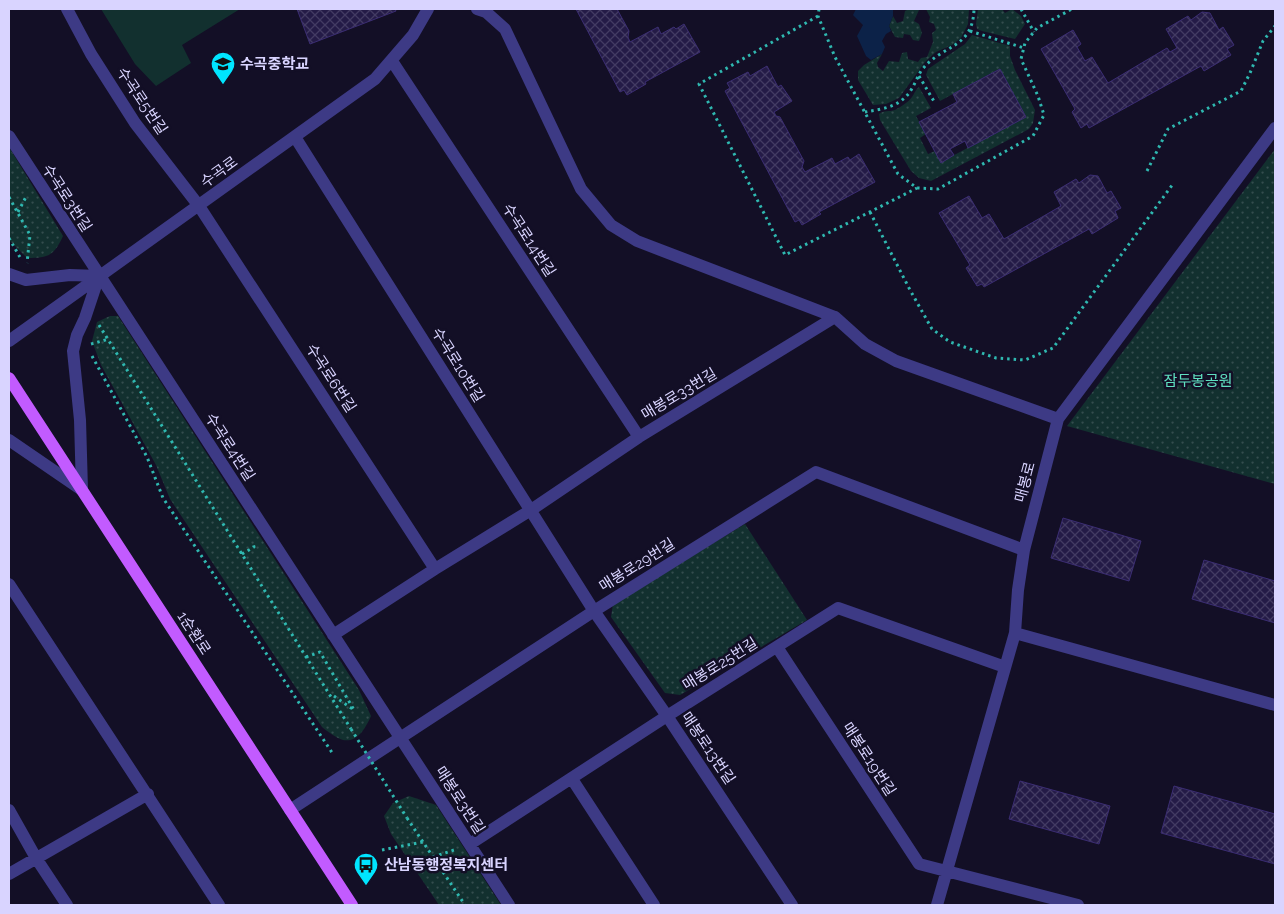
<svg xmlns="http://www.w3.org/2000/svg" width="1284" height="914" font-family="Raleway,'Noto Sans KR',sans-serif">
<defs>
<pattern id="grass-dots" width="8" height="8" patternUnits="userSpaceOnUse" patternTransform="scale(1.25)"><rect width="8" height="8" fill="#12302f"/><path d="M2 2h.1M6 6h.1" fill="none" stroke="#344d4e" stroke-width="1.8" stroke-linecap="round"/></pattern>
<pattern id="building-cross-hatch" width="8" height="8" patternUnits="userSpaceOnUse" patternTransform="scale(1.25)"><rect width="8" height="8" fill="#241b47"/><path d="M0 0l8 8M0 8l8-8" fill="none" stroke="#433b63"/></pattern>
</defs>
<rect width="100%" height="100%" fill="#130f26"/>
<!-- grass -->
<path fill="url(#grass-dots)" d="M909,9H969L968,24L961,38L952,45L936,52L925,62L899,98L886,104L873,105L858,80V71L864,65L882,54L877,63L878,67L883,71L889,61L899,62L902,53L907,52L908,59L918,62L921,58L927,57L933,42L932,33L936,30L934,24L929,22L930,17L926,9L919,10L914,21L919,24L922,33L919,41L913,40L910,35L904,34L903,38L895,37L889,26L893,16L897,23L903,21L905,11Z
M978,9H1002L1005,13L1012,9L1021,16L1025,24L1015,39L982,31L977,29L976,24Z
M972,35L1010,46V56L1015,70L1035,110L1033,123L1029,129L931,181L919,178L911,171L880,120L879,114C884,110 889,112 895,110C900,107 909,102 912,97C915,93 915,90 919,87L931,108L916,116L926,134L920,138L928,154L935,151L941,162L1026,117L999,69L940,101L926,75L928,69L965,44Z
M9,147L63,236C54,256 48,258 27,258L9,240Z
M1275,149V484L1067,426Z
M110,316H118L359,690L371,716C366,727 358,743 343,740C336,738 327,731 322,727L170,499L156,465L101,365L92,341L97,322Z
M745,524L807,620L680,695L665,693L611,617L613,604Z
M409,796L436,805L501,905H439L391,834L384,816L393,803Z"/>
<!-- garden -->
<path fill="#12302f" d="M101,9H240L182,45L191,63L156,86L135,64Z"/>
<!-- water -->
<path fill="#0c2248" d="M856,9H893V16L889,26L891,31L886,34L882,41L885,47L882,54L871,60L866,56L857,36L863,25L853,15Z"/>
<!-- building -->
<path fill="url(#building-cross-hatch)" stroke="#3b2d73" d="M297,9H395L396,11L310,44Z
M576,9H617L629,31L628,37L630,42L658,27L661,34L674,27L676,29L684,24L700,52L645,82L646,84L627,95L624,90L620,92Z
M1202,12L1210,13L1219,30L1223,27L1234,45L1227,49L1231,55L1204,71L1201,66L1089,128L1087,124L1081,128L1072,112L1075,109L1041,49L1073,30L1081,44L1077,47L1085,61L1092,57L1108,83L1167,48L1170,52L1177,48L1166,29L1188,16L1191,20Z
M767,66L778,87L781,85L792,101L774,112L776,116L780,117L804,161L802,167L805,172L832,158L835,164L848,157L850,160L859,154L875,182L819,212L821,214L802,225L799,220L795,222L725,91L730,88L727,83L748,72L750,76Z
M1000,69L1026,117L968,148L965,141L950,149L954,155L941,163L919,122L957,102L953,94Z
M1090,175L1098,176L1107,193L1111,191L1121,208L1115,211L1118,218L1092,234L1089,229L984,287L982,284L977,286L966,268L970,265L939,213L969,196L982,218L989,214L1004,239L1061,206L1054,192L1076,179L1079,183Z
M1063,518L1141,541L1129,581L1051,558Z
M1204,560L1275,581V623L1192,599Z
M1020,781L1110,806L1099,844L1009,819Z
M1174,786L1275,814V864L1161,833Z"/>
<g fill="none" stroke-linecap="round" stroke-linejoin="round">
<!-- path -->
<path stroke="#2fb8b0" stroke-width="3" stroke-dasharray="2.5 4" stroke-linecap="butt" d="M819,9L818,16L835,57L898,174L917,188L938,189L1033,136L1044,115L1038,96L1021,59L1025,43L1037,28L1072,9
M1021,9L1034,32
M818,16L699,84L785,255L917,188
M970,31L1024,48
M919,76L935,103
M865,112C877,110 892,108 902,100C912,93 915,81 921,71C941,44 973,50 974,9
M1147,171L1168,129L1241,91L1250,73L1263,41L1275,26
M9,197L30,235L27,263
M18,212L27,195
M870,212L910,290L932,329L950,342L996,358L1025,360L1053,348L1173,184
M9,238L21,259
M99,325L351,729
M91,344L109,339
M92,356L147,457L163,498L333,754
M242,554L254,547L253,543
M306,657L320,652L354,710L331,694
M407,818L465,905
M382,850L423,842
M433,857L454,850"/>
<!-- minor -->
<path stroke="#3d3a85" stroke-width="12" d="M67,9L91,54L135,123L199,206L435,569
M477,9L486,12L505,29L581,189L611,225L637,241L835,317
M392,61L639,437
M9,136L509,905
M295,137L594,611L667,716L792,905
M9,274L26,280L70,275L99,276
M9,341L375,79L413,35L428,9
M9,440L82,490
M82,490L80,420L73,351L77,335L85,318L99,276
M9,584L219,905
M1015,633L1275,705
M333,635L435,569L531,510L639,437L835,317L865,344L896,361L1058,419
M777,647L919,864L1078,905
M572,779L654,905
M9,810L36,858L67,905
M290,810L594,611L816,472L1024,550
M470,844L667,716L838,608L1005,667
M9,874L148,794
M937,905L1015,633L1018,590L1024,550L1058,419L1275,128"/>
<!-- major -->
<path stroke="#c25bff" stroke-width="12" d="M9,378L352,905"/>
<!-- path-bridge -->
<path stroke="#2fb8b0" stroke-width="3" stroke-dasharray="2.5 4" stroke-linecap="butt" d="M351,729L407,818"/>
</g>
<!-- icons -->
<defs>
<symbol id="school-pin" viewBox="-11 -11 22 30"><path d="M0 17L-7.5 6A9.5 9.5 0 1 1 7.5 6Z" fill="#00e5ff" stroke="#130f26"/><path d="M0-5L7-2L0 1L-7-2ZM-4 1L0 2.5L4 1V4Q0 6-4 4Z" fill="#111"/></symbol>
<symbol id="bus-pin" viewBox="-11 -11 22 30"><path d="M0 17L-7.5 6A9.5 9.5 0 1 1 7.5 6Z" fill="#00e5ff" stroke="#130f26"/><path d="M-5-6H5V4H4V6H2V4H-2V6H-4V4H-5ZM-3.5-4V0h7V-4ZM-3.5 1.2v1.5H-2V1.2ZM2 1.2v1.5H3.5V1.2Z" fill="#111"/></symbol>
</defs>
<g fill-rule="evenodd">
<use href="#school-pin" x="209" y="50" width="28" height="38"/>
<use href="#bus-pin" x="352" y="851" width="28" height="38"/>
</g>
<g text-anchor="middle" stroke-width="5" stroke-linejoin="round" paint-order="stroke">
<!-- poi labels -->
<g font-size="15" font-weight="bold" fill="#d9d4ff" stroke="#130f26" text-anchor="start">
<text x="240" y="69">수곡중학교</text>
<text x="384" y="870">산남동행정복지센터</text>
</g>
<!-- street labels -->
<g font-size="15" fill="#d9d4ff" stroke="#130f26">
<text transform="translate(142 101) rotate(56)" y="5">수곡로5번길</text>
<text transform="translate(219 172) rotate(-36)" y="5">수곡로</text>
<text transform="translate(67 198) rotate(57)" y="5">수곡로3번길</text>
<text transform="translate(529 240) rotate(57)" y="5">수곡로14번길</text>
<text transform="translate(458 365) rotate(58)" y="5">수곡로10번길</text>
<text transform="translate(331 378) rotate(57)" y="5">수곡로6번길</text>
<text transform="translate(679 394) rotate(-31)" y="5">매봉로33번길</text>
<text transform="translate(230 447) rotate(57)" y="5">수곡로4번길</text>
<text transform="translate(1025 482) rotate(-75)" y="5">매봉로</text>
<text transform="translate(637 565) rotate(-32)" y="5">매봉로29번길</text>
<text transform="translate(194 633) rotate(57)" y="5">1순환로</text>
<text transform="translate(720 664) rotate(-32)" y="5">매봉로25번길</text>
<text transform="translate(708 748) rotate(56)" y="5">매봉로13번길</text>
<text transform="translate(869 759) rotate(57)" y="5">매봉로19번길</text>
<text transform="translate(460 800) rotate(57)" y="5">매봉로3번길</text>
</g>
<!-- park labels -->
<g font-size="15" fill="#5fe0c0" stroke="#130f26">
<text x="1198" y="386">잠두봉공원</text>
</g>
</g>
<!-- border -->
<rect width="1284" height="914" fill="none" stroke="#d9d4ff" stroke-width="20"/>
</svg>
